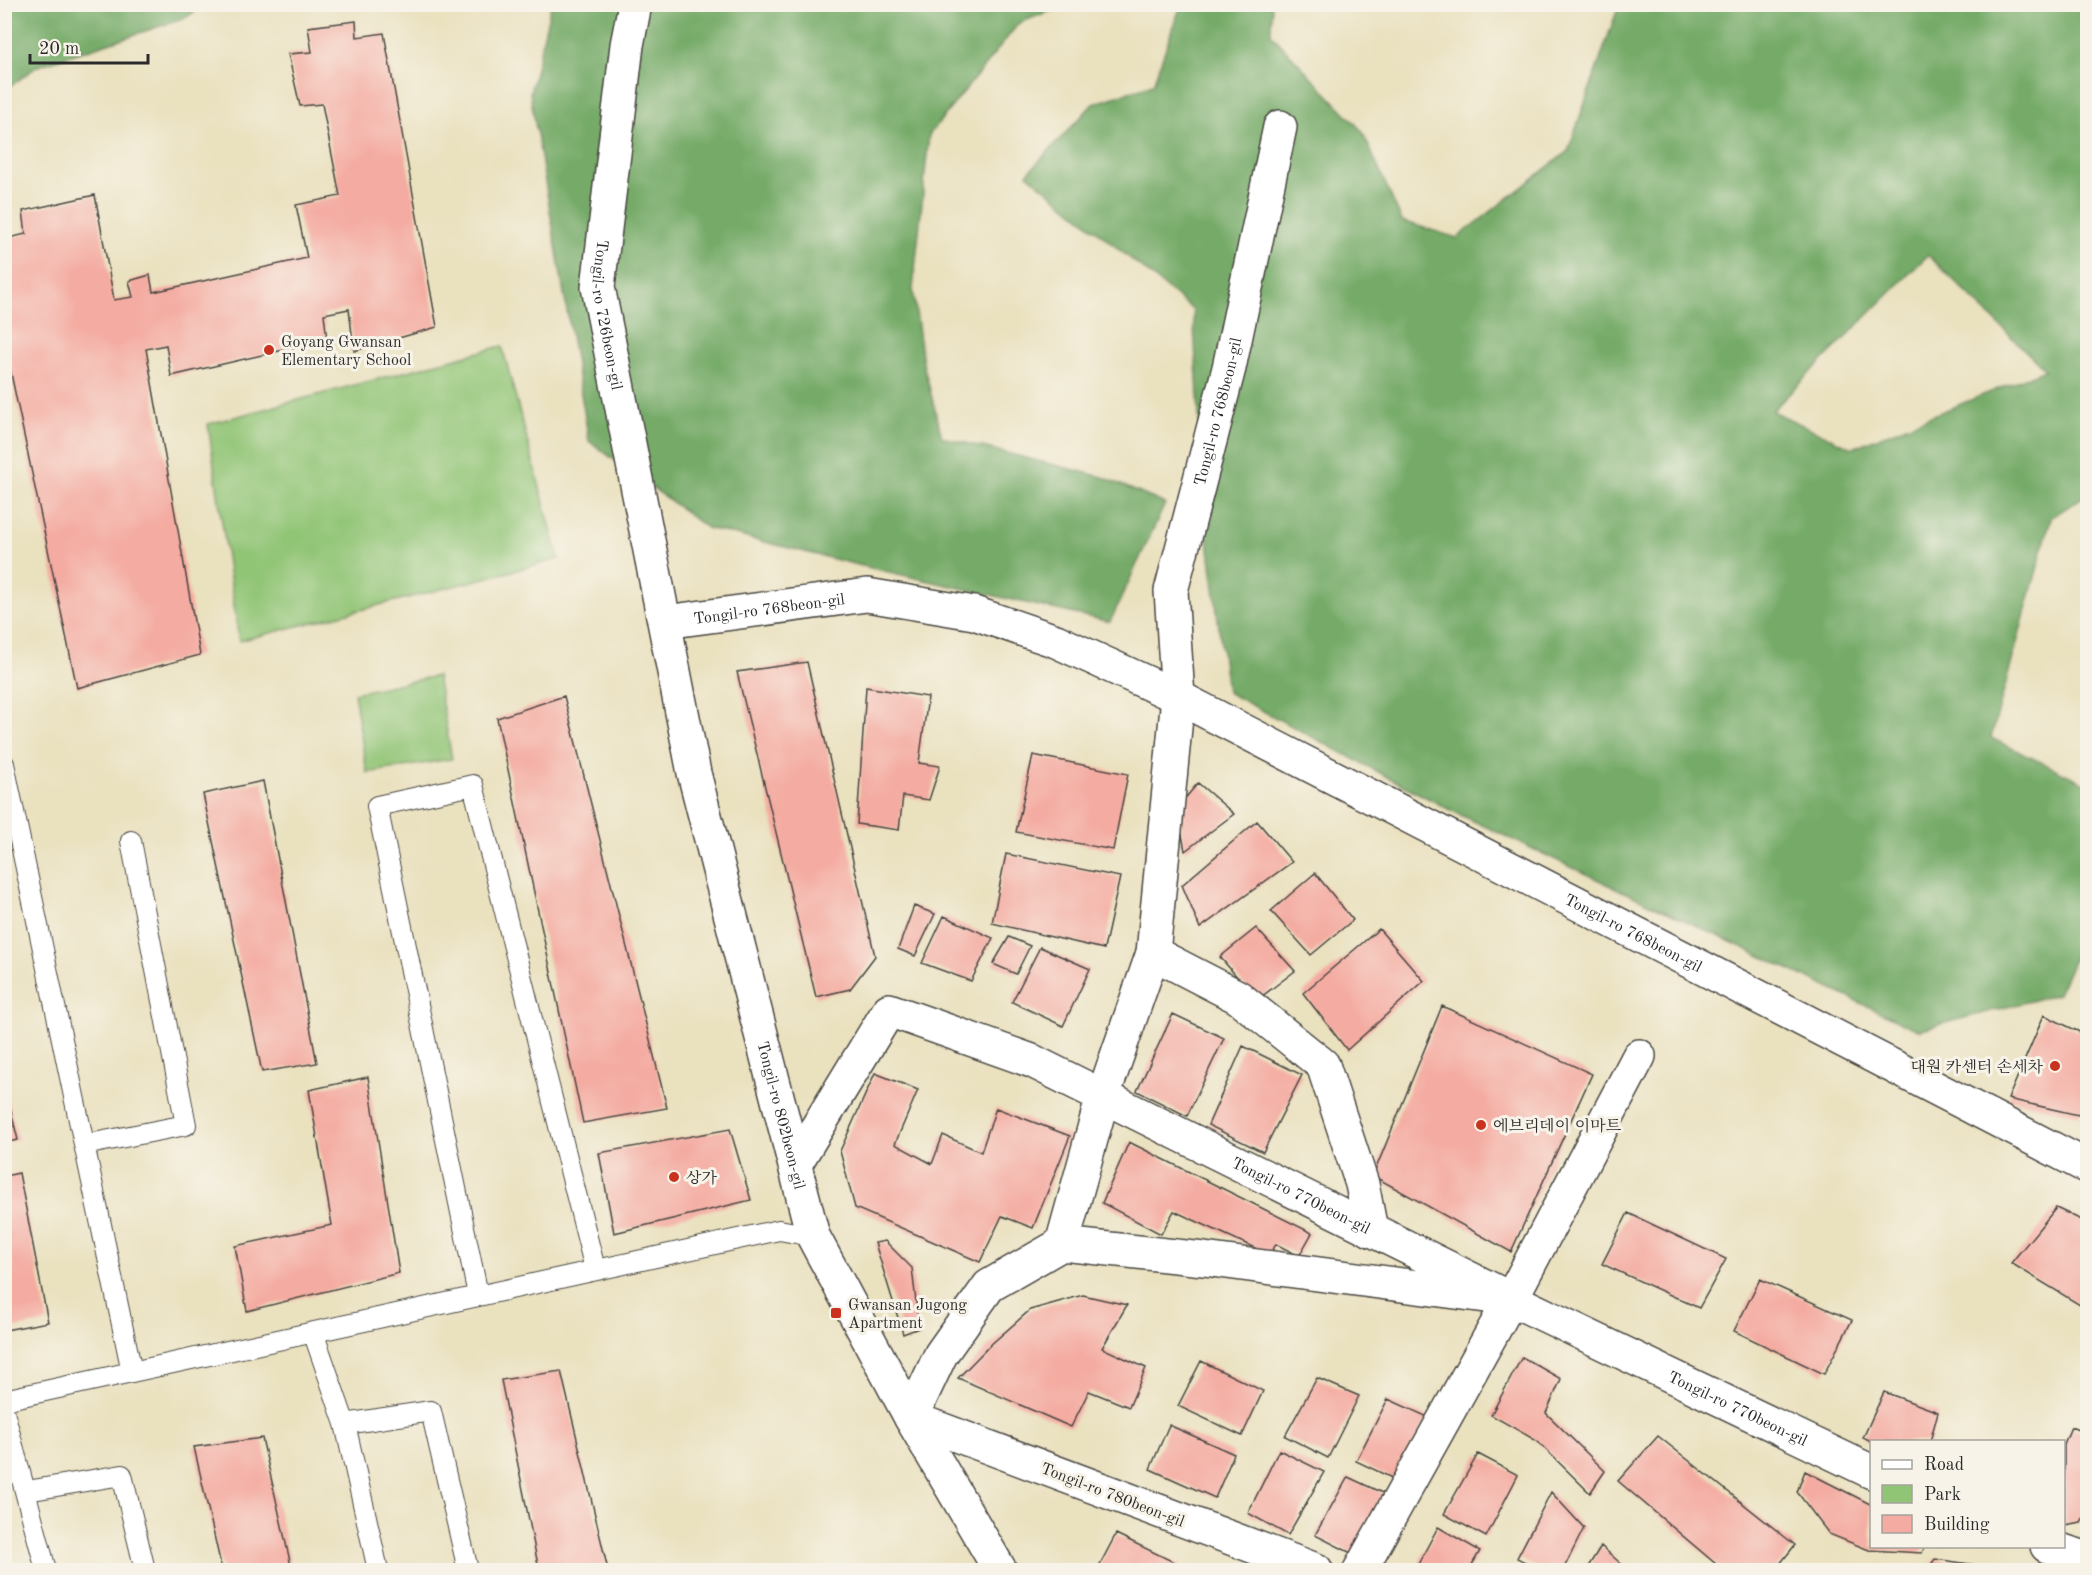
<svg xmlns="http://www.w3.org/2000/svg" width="2092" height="1575" font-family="'Old Standard TT','Noto Serif KR',serif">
<rect width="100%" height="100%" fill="#f7f3e8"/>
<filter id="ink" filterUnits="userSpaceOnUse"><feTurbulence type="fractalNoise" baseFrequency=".0167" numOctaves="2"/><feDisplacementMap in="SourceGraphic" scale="12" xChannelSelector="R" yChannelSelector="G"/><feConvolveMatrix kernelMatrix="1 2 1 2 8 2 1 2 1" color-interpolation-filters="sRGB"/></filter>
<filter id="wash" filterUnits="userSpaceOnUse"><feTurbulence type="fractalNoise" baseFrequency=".008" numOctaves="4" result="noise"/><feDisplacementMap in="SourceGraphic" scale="24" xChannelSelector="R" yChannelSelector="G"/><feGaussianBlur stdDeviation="1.35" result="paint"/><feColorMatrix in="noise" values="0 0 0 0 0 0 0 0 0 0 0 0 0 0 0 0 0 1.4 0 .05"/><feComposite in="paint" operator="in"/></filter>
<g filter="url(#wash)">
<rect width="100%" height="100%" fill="#eae1bf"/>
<!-- green -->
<path fill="#91c576" stroke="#5e7850" stroke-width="1.5" d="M502,346L559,559L239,641L208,424Z
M437,676L452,759L367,773L354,693Z"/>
<!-- forest -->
<path fill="#74aa67" stroke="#506a49" stroke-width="1.5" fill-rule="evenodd" d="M5,4H205V5L185,18L38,66L5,90Z
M551,5H1066L1019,23L929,135L913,289L923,363L942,437L1103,477L1165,504L1110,622L858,565L707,528L589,441L530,93Z
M1181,5H1272L1271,34L1362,131L1402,221L1457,238L1568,151L1619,5H2087V494L2051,518L1991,738L2087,784V931L2058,994L1918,1030L1452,811L1227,692L1205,517L1193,310L1027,174L1093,104L1153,84ZM1928,255L2045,370L1852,448L1772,411Z"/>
<g id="blocks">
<!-- building -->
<path fill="#f4aba1" d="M356,21L357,37L384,33L437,327L354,351L349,309L324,314L327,340L171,376L166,345L146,349L200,655L77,688L4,340V239L26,234L23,211L95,195L114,300L133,297L129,281L150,275L153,292L307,258L296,205L340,196L322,104L300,106L288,54L312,52L308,27Z
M807,662L875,956L850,989L816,997L737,672Z
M866,687L928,697L919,763L940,766L929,800L903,796L899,830L857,824Z
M564,696L667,1108L583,1123L497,718Z
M1033,755L1128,774L1113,850L1016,832Z
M263,781L317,1063L262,1072L203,794Z
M1198,783L1234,814L1185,851L1177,808Z
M1257,821L1292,862L1200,928L1182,885Z
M1006,854L1120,877L1104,949L992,923Z
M1315,873L1353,920L1311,955L1271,911Z
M914,906L935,914L915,956L898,949Z
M944,916L993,938L971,981L922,963Z
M1256,928L1295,971L1257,1000L1220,957Z
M1379,929L1424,981L1347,1050L1303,993Z
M1009,937L1030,946L1016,974L993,964Z
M1040,947L1090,969L1063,1026L1012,1002Z
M1442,1006L1592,1074L1511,1252L1373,1176Z
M1173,1014L1224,1038L1187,1116L1137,1091Z
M2044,1015L2088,1036V1096L2078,1115L2008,1099Z
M1243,1046L1302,1075L1263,1152L1208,1125Z
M875,1073L918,1090L895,1144L932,1164L943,1135L981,1152L996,1108L1070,1136L1033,1228L1002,1216L980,1262L855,1208L840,1151Z
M368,1077L399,1273L247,1311L235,1246L332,1225L309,1090Z
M4,1083L18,1140L4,1143Z
M730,1129L751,1200L614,1233L599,1153Z
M1129,1142L1312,1233L1299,1256L1276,1244L1270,1255L1174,1211L1161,1234L1102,1203Z
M19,1173L48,1322L5,1330V1176Z
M2056,1208L2088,1223V1310L2011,1263Z
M1628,1213L1726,1259L1699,1308L1602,1264Z
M885,1241L912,1268L919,1328L903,1334L875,1243Z
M1760,1279L1852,1320L1824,1374L1734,1331Z
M1083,1295L1127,1305L1102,1348L1146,1368L1129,1407L1089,1391L1071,1427L958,1378L989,1346L1030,1310Z
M1522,1357L1561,1379L1546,1413L1605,1471L1590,1493L1537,1441L1491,1415Z
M1201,1361L1263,1391L1242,1436L1178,1406Z
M561,1371L608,1570H539L501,1380Z
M1317,1378L1359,1396L1328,1458L1285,1436Z
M1884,1392L1938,1412L1930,1442H1871L1863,1438Z
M1388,1399L1428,1417L1394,1479L1356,1461Z
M1169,1425L1234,1454L1215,1498L1150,1469Z
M2071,1427L2088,1434V1509L2081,1522L2064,1525V1444Z
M1658,1436L1795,1545L1775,1570H1723L1618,1481Z
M262,1438L292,1570H222L194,1447Z
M1279,1450L1324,1472L1288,1535L1248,1513Z
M1478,1454L1518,1475L1486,1537L1444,1514Z
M1805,1471L1872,1505V1546H1925L1922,1553L1869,1550L1829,1534L1797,1492Z
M1348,1477L1387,1495L1355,1555L1315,1535Z
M1551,1492L1584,1528L1563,1570H1541L1517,1558Z
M1438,1527L1480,1551L1469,1570H1415Z
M1116,1534L1180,1565L1177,1570H1097Z
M1601,1546L1628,1570H1586Z
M1935,1559L2004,1569V1570H1927Z"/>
</g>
</g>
<g filter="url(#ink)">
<use href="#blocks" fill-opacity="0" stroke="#484641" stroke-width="1.5"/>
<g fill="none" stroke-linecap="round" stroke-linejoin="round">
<defs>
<path id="service" d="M4,764L132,1372
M84,1145L186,1125L131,841
M478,1295L377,806L473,785L595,1269
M313,1332L345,1424L378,1570
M4,1400L779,1230L813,1236
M4,1412L46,1570
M345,1424L431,1411L468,1570
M27,1491L122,1475L145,1570"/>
<g id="minor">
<path d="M1153,953L1238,997L1323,1065L1362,1184L1371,1230"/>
<path id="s1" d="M795,1164L889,1010L1032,1061L1511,1299L1872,1472"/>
<path id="s2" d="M1062,1244L1103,1096L1153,953L1178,697L1171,591L1229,368L1280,127"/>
<path d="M2047,1546L2088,1559"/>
<path d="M1316,1570L911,1418L941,1354L989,1286L1062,1244L1204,1259L1486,1296"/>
<path d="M1360,1570L1511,1299L1639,1056"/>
</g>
<g id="tertiary">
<path id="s3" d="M635,4L627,45L598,287L694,773L813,1236L911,1418L1000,1570"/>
<path id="s4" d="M665,622L867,595L974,613L1056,641L1178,697L2088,1167"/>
</g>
</defs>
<!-- service casing -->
<use href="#service" stroke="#484641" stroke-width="22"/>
<!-- minor casing -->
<use href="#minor" stroke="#484641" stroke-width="36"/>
<!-- tertiary casing -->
<use href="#tertiary" stroke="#484641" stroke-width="36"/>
<!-- service -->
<use href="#service" stroke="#fff" stroke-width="20"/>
<!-- minor -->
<use href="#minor" stroke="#fff" stroke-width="33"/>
<!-- tertiary -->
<use href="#tertiary" stroke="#fff" stroke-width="33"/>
</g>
</g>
<!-- markers -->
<g fill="#c8321e" stroke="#f7f3e8" stroke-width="2">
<circle cx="269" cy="350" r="6"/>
<circle cx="2055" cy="1066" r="6"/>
<circle cx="1481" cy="1125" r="6"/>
<circle cx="674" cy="1177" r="6"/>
<rect x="830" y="1307" width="12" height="12" rx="3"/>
</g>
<g text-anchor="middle" stroke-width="6" stroke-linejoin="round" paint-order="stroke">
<!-- street labels -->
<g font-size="16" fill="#2b2b2b" stroke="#f7f3e8">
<text dy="6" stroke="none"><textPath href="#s3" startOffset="314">Tongil-ro 726beon-gil</textPath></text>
<text dy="6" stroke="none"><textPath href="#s2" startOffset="854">Tongil-ro 768beon-gil</textPath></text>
<text dy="6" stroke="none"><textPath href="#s4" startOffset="105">Tongil-ro 768beon-gil</textPath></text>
<text dy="6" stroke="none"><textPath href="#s4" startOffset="1046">Tongil-ro 768beon-gil</textPath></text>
<text dy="6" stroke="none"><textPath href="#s3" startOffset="1134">Tongil-ro 802beon-gil</textPath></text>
<text dy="6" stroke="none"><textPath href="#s1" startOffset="633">Tongil-ro 770beon-gil</textPath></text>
<text dy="6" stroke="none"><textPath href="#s1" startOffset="1119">Tongil-ro 770beon-gil</textPath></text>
<text transform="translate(1113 1494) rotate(21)" y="6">Tongil-ro 780beon-gil</text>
</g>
<!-- poi labels -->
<g font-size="16" fill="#2b2b2b" stroke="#f7f3e8" text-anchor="start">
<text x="281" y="347">Goyang Gwansan<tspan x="281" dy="18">Elementary School</tspan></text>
<text x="2043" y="1072" text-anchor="end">대원 카센터 손세차</text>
<text x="1493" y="1131">에브리데이 이마트</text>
<text x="686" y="1183">상가</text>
<text x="848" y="1310">Gwansan Jugong<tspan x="848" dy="18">Apartment</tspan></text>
</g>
</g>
<!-- margin -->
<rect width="2092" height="1575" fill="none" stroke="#f7f3e8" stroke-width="24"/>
<!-- legend -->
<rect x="1870" y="1440" width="195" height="108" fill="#f7f3e8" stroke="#a5a39c" stroke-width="1.5"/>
<rect x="1882" y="1460" width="30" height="9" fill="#ffffff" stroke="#a5a39c" stroke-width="1.5"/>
<text x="1924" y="1470" font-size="18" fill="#2b2b2b">Road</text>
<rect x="1882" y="1485" width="30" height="18" fill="#91c576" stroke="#a5a39c" stroke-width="1.5"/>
<text x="1924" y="1500" font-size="18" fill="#2b2b2b">Park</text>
<rect x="1882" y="1515" width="30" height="18" fill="#f4aba1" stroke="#a5a39c" stroke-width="1.5"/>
<text x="1924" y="1530" font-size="18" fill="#2b2b2b">Building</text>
<!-- scale -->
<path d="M30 54v9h118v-9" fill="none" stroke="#2b2b2b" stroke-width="3"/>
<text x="39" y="54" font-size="18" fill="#2b2b2b" stroke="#f7f3e8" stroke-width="4.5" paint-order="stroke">20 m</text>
</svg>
